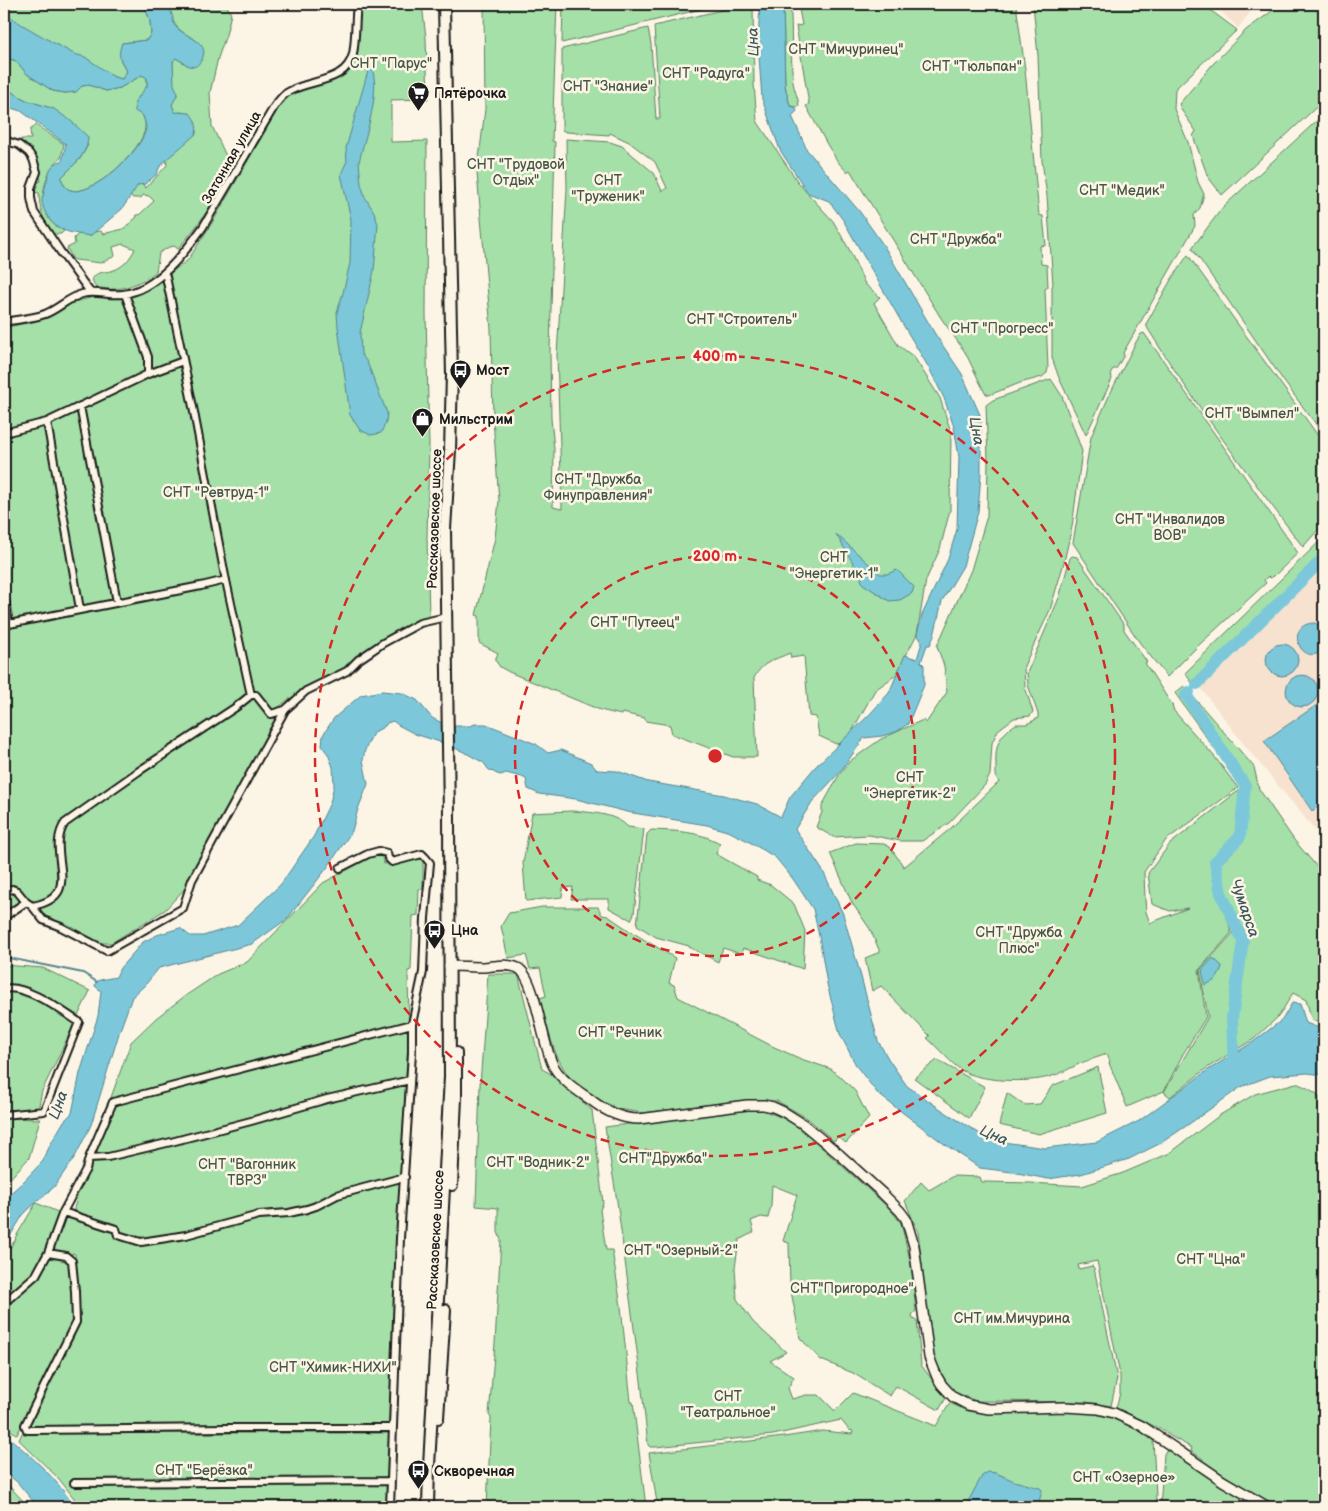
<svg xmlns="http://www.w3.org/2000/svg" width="1328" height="1511" font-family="'Balsamiq Sans',sans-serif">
<rect width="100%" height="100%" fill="#fcf5e5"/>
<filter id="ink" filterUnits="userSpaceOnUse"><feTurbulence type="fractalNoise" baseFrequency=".02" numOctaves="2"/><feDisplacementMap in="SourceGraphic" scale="10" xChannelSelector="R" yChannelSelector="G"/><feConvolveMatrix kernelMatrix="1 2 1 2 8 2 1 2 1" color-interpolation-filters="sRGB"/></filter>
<g filter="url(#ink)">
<!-- built -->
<path fill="#f7e2d0" d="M1213,4H1257L1238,28Z
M1324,567V841L1246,747L1200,687Z"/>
<!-- green -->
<path fill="#a4e0a7" stroke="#607e62" d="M4,4H144L150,21L151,33L147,40L122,43L121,61L127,71L122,79L114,77L4,26Z
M167,4H226L231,14L226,35L218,58L210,93L212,126L227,158L225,166L233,169C216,200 200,223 178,249L174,246L169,247L159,253L156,272C145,280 130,288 115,289C109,290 102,288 95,287L92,279C97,270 107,273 114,270C125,266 130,258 135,249L123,244L113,247L115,256L101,263L75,260L72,258L67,248L75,244L74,238L81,232L88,233L101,231L103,234L123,229L137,217L136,215H139L154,201L149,196L143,195L141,198H133L126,193L139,180L146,188L167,165L165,157L182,112L175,113L172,105L173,61L176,58L189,66L197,41C175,28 175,28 167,4Z
M362,4H422L426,38L428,99L391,100V142L427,141L426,313L429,446L427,538L429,616L375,649L347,671L289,699L270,714L278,725L189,884L165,910L111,943H99L86,940L46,925L23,902L4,911V328L46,318L74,302L94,297L121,298L133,295L150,288L188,260L212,223L283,100L296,92L340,78L349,72L354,64Z
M484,4H557L552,141L555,142L550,352L551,418L554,449L553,507L562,509L557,355L567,189L566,139L610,142L622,146L654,173L662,191L667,188L655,162L629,142L610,133L609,135L566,132L562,130V49L648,28L651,44L656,119H660L654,26L747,4H753L754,84L757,121L800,185L833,221L849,249L865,284L880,297L874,303L898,345L914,357L940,398L951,432L950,510L940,549L926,580L917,634L896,675L875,690L846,742L836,744L819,736L816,717L809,716L804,656L791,658L790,653C774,660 762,662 754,678L757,757H733L672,734L670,725L645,721V718L622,713L621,715L600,710L509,672L500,667L495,660L498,653L479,643V616L476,615L495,538L499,501L493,419L491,329L477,174L485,109Z
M563,4H722L562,43Z
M783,4H790C793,30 790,56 793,82C794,90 798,97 799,105L797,107L790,106L785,86Z
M798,4H1016L1025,69L1039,215L1043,216L1046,245L1040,246L1041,264L1047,265L1048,287L1045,289L1048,368L1047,373L1042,377L1020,383L989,395L985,393L965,352L941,318L850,170L847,172L838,162L828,146L806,106L809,104L796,26L802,25Z
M1033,4H1202L1237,30L1175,89L1174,109L1188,142L1198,182L1204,194L1200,208L1194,215L1195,226L1123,353L1124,355L1116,369H1113L1111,372L1112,379L1086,435L1059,378L1052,358V286L1053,285L1047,196L1042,161L1038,56Z
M1277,4H1324V100L1222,195L1208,177L1193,136L1196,131L1182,111L1179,104L1212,65L1246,30L1279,6Z
M4,57L16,61L27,74L53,91L65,93L76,92L82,86L89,85L106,91L120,88L142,75L147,77V86L135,102C139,110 146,118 145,127C145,148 92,198 70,190C65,188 63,183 61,178L80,159L88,145L54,109L26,100L12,92L4,90Z
M1324,114V435L1285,383L1192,248L1223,207Z
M36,125L64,144L61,158C45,169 37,202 49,219C53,225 59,228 64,231L61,234H52C44,221 39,209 39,193L35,192L33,187L36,183L41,181L31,149L21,143V139H31L30,130Z
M1188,255L1324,444V523L1303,547C1249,475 1195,405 1148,329L1146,324L1172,278Z
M1144,333L1298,553L1274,576L1270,578L1268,576L1264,580L1266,583L1199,645L1167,677L1140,643L1073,543L1091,437L1109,396L1136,342L1141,334Z
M1051,379L1062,396L1082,451L1072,527L1063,566L1050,610L1024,666L1025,687L1033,712L1030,716L1014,718L998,730L992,743L990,775L985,785L949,823L922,841H901L869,835L833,837L816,827L822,812V806L839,775L850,761L881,739L923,720L926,723L947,692L944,666L937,646L971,570L987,516L988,461L986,405L993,400Z
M1324,537V565L1196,688L1185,673Z
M1072,556L1077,557L1124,625V630L1147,662L1145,663L1172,705L1174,711L1214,756L1238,788L1166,840L1144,872L1145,899L1146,912L1150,923L1188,908L1170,911L1152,904L1148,873L1170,844L1242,788L1175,693L1184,686L1254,767L1259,789L1294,840L1324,875V1025L1312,1020L1306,1000L1293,993L1279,1016L1254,1039L1207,1068L1170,1097L1164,1092L1208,1017L1200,970L1233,933L1227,914L1231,933L1199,970L1206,1017L1183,1054L1164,1091L1127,1107L1109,1063L1110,1062L1107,1054C1098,1057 1090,1060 1081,1063C1070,1068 1061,1074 1049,1077C1028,1083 981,1082 961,1070C952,1064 937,1047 927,1038L930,1036L926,1032L881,986L872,991L865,958L880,952L870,929L852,903L830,853L856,843L884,844L890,847L904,867L950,829L999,782C995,777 996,772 996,766C995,746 998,736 1016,724H1027L1038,718V714L1028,685L1027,673L1059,598L1070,558Z
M571,811C589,812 615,813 628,827L644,829L634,914L631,920L609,908V899H571L573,887L563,888L562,897L526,901L523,863L532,813Z
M651,830C677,831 697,831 720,843L716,854L757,877V880L771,885L794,904L805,931L803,969L743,948L741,954L723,948L718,962L689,947V946L656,937L637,925L647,834Z
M380,852L384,864L423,858V889H419L418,915L413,916L411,970L408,971V974L409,1022L397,1241L390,1424L31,1427L29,1424L78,1321L75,1254L72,1253L73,1321L37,1391L17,1435L4,1425V1256L16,1239L15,1238L36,1203L75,1219L74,1208L77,1199L75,1197L131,1042L156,1018L185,996L218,974L247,962L323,883Z
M542,907H598L602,915L608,916L630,931L675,958L669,983L674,985L678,997L772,1046L801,1059L831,1069L842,1078L855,1091L869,1118L846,1143L838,1137L834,1141L807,1118L777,1101L762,1100L738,1101L643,1113L612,1108L613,1106C558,1086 553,1049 540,998L546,996L540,968L530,969L526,955L508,958L501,926L509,913Z
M4,965L43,968L90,991L42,1091L38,1110L4,1112Z
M488,974H518L542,1069L551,1074L592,1110L603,1203L600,1210L606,1250H612L621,1306L631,1402H633L646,1507H487L491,1418L489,1415L495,1343L501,1240L498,1232V1208L476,1206L480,1085Z
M937,1060L985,1087L969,1118L914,1078Z
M1098,1067L1107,1113L1039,1134L999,1125L1007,1093L1024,1105L1040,1104L1052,1086Z
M1296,1083C1306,1087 1322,1094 1324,1104V1507H1276L1202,1462L1203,1459L1191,1451L1192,1448L1172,1437L1160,1429L1116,1408L1120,1393V1375L1097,1261L1078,1265L1079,1269L1092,1266L1094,1268L1117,1378L1111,1406L1086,1402L976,1401L957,1393L947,1384L933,1356L918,1232L905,1201L921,1182L929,1190L953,1176L980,1177L982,1182H985L1030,1183L1082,1186L1123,1173L1170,1153L1220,1115L1255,1094Z
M760,1109L785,1119L800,1128L890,1209L901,1223L911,1264L916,1311L912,1315L913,1319L917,1320L921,1365L946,1398L939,1410L896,1386L890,1396L853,1373L821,1360L800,1338L790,1286L789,1243L783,1241L797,1195L772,1185L771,1206L768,1218L761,1217L751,1221L754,1232L739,1240L735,1268L737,1299L753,1322L786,1352L770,1361L794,1377L788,1388L792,1399L806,1395H819L835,1411L853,1393L936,1426L950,1403C984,1420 1022,1410 1059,1412L1060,1410C1086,1412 1106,1414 1130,1425C1138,1429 1146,1433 1153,1439L1156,1495L1155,1507H659L656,1497L649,1453L784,1437L823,1431L852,1434L853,1431L849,1430L841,1420L773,1435L655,1447H650L648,1445L641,1381L617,1201L605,1127L720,1112Z
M4,1118L40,1119L29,1158L4,1185Z
M22,1433H389L387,1507H81L59,1479L19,1440Z
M1168,1447L1261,1507H1160L1164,1454Z
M4,1481L7,1484L29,1507H4Z"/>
<!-- water -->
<path fill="#7bc8da" stroke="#55838e" d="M144,4H167C169,7 171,11 172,15C174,19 172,22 175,26C184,37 211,41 202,59C200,63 198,65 194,67L189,66L176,58L173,61L174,85L178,93L172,105L175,112L190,113C195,120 198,126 196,134L167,159L159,168L157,174L145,184L138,185L122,209L90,236C79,234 65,233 56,226C49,221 42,209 42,200C43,195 45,189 46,184C49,173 49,164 62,161L66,144L21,111L4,106V90L12,92L26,100L54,109L71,121L88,137C88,155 72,166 61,178C63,183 65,188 70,190C92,198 144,149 146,128C146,124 144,119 143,116L135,111V102L147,86V78L142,75L120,88L106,91L89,85L82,86L76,92L65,93L53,91L27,74L16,61L4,57V12L21,24L52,42L74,54L85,57L114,77L122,79L127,71C120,60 117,56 122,43L147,40L151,33L150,21Z
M760,4H783L785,86L790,106L795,107L797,111L792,116L807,150L860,212L884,246L935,334L962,374L981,417V473L978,512L963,566L942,601L934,636L930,645H927L921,662L924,665V685L908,724L896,732L882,736L864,738L840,772L812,802L795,829L823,871L843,914L860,973L878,1041L889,1060L907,1086L945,1112L990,1140L1045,1148L1097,1142L1139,1121L1208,1070L1253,1042L1282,1020L1292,1003L1300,1004L1306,1023L1324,1030V1075L1307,1073L1270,1076L1241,1087L1189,1124L1161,1143L1129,1159L1081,1174L1048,1179L1012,1172L980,1168L943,1143L878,1094L857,1067L840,1034L827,984L819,936L813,909L793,879L775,857L746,840L730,832L707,825L627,812L576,799L539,794L528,789L526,779L522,777L506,773L501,775L497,774L488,769L484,763L464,752L440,742L415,734L398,725L393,721L387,723L385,726L373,733L365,750L363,760L368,784L358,809L352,831L327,868L287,919L252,944L159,968L146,984L132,997L120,1030L91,1125L76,1155L54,1187L32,1206L23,1215L4,1246V1199L23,1182L43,1161L50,1145L64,1121L72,1113L80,1073L98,1016L101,991L95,986L96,982L100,980L116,977L120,968L143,942L157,935L180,928L190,936H203L238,925L281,884L314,836L330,803L334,785L333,767L328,754L322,746L323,735L334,718L361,695L382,691L402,693L417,700L432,718L440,722L454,726H470L475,724H486L536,744L548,753L561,750L591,763L597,770L617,771L648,782L724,795L757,804L781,817L790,797L815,767L870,714L889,693L905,655L917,659L922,642L917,634L922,615L948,559L957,529L959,457L954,427L944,398L929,368L902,323L843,220L829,201L808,193L780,150L762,99L758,43Z
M370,64C383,88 365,136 359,162L361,184L365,197L374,212L378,224L374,271L360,333L361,354L367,362L387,413L386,422L381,433L371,435L360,430L350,415L338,327L337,312L343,293L350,263L351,220L341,174L347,161L346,148Z
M836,534L880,574H887L897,570L914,587L912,593L900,600L889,601L863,584L859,573Z
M1315,623L1324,628V650C1300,669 1283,623 1315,623Z
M1266 660a16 16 0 1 1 32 0a16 16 0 1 1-32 0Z
M1286 691a16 16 0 1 1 32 0a16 16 0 1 1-32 0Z
M1324,700V803L1312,811L1264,741Z
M1213,958L1222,966C1219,977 1216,981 1205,985L1202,970Z
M4,1433C29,1455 57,1477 74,1507H38L17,1482L5,1472L4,1473Z
M988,1472L996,1473L1014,1481L1040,1488L1042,1490L1039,1502C1024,1510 1006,1492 990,1507H965L982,1476Z"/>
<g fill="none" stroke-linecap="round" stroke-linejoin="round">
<!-- stream -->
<path stroke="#55838e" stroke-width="2" d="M4,957L83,973L97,982"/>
<!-- river -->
<path stroke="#7bc8da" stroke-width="12" d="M1197,684L1324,558
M1189,692L1186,695L1245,786L1240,837L1215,862L1221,893L1243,941L1232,1018L1234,1071"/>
<defs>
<path id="street" d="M4,140L19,145L29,153L33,159L37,172L31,188V198L34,212L60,251L90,292
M165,272L193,407L225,576L251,695
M125,294L148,357V374L183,361
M4,322C17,319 32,319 45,314C58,309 68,298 82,294C95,290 109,296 123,294C157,290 185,252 203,227L274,107C278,101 283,94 290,91C311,79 346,83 353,54C356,38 355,20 357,4
M80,406L117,602
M47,422L80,609
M4,433L47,422L148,374
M4,593L9,624
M4,625L201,586L226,580
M340,868L368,854L379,851L387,853L388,858L392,862L422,854L425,857L430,863L425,918L423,972L412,1024V1053L400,1238L390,1507
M4,891L12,889L17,891L26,902L32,906L43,920L61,927L107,951L183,908L192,880L285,710L306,691L347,671L358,660L383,643L420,623L446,617
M32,906C87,896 44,853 65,823L139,771L236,707L251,695H256L271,714L285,710
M4,917L26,902
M4,989C24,983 62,1011 79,1022L44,1111L4,1115
M89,1158L113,1102L412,1024
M63,1212L116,1229L118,1235L141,1242L186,1235L259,1215L289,1213L307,1209L316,1206L337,1195L405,1177
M4,1303L36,1275L48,1253
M392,1428H231L30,1430H27L25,1425L76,1322L75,1291L72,1261L66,1256L48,1253L63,1212L86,1169L89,1158L108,1157L171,1142L251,1121L327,1099L410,1080
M74,1483L391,1481"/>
<path id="secondary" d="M449,966C461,966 472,967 484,967C495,966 508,963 518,968C536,977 542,1047 554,1067C562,1081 578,1091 591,1100C605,1111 621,1119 639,1119L747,1105H764L773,1107L784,1112L803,1124L839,1154L882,1193L900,1211L906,1219L914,1246L929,1357L937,1377L942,1385L953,1397L968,1405L989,1409L1065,1407L1098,1409L1114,1413L1142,1426L1223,1481L1268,1507"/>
<path id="primary" d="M452,1185L456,1098V1053
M438,1418L445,1310
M428,1507L429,1466L450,1077L449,816L445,529L450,450L452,375L444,4"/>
</defs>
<!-- street casing -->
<use href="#street" stroke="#1c1c1c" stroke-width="10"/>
<!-- secondary casing -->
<use href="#secondary" stroke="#1c1c1c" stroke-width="12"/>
<!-- primary casing -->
<use href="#primary" stroke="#1c1c1c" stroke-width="14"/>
<!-- street -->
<use href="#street" stroke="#fcf5e5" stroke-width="6"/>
<!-- secondary -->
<use href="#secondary" stroke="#fcf5e5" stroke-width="9"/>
<!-- primary -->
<use href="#primary" stroke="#fcf5e5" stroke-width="10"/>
</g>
</g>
<!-- distance rings -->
<g fill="none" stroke="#d62828" stroke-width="2.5" stroke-dasharray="9 6">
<circle cx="715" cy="756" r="200"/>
<circle cx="715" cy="756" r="400"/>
</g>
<!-- icons -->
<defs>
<symbol id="supermarket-pin" viewBox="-11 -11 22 30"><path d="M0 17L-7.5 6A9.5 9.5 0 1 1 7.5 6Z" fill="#1c1c1c" stroke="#fcf5e5"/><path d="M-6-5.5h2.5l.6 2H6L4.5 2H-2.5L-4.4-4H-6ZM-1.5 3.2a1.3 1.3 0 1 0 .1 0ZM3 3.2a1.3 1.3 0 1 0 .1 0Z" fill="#fff"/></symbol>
<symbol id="bus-pin" viewBox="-11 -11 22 30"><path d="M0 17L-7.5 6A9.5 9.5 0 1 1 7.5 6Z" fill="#1c1c1c" stroke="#fcf5e5"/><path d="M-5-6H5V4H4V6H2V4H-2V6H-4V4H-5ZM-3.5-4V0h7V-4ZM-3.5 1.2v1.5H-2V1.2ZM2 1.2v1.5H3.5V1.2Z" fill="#fff"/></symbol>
<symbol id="shop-pin" viewBox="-11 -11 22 30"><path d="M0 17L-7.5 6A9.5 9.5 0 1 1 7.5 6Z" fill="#1c1c1c" stroke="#fcf5e5"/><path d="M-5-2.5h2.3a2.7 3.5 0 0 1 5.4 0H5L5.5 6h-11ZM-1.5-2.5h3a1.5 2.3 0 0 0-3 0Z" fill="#fff"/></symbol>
</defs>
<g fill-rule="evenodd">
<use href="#supermarket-pin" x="406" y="80" width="25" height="34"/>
<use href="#bus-pin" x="448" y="358" width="25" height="34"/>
<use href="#shop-pin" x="410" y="406" width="25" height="34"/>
<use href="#bus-pin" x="422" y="918" width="25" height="34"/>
<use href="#bus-pin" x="406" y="1458" width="25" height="34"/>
</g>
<g text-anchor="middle" stroke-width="5" stroke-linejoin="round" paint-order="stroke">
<!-- park labels -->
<g font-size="14" fill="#455746" stroke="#fcf5e5">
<text x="846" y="54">СНТ "Мичуринец"</text>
<text x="391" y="68">СНТ "Парус"</text>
<text x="972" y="71">СНТ "Тюльпан"</text>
<text x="706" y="78">СНТ "Радуга"</text>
<text x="608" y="91">СНТ "Знание"</text>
<text x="516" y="169">СНТ "Трудовой<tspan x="516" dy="16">Отдых"</tspan></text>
<text x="608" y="185">СНТ<tspan x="608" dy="16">"Труженик"</tspan></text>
<text x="1122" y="195">СНТ "Медик"</text>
<text x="956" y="244">СНТ "Дружба"</text>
<text x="742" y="324">СНТ "Строитель"</text>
<text x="1002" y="333">СНТ "Прогресс"</text>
<text x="1252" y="418">СНТ "Вымпел"</text>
<text x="598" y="484">СНТ "Дружба<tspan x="598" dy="16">Финуправления"</tspan></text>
<text x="216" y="497">СНТ "Ревтруд-1"</text>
<text x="1170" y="524">СНТ "Инвалидов<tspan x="1170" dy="16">ВОВ"</tspan></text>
<text x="834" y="562">СНТ<tspan x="834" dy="16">"Энергетик-1"</tspan></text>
<text x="635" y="627">СНТ "Путеец"</text>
<text x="910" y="782">СНТ<tspan x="910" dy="16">"Энергетик-2"</tspan></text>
<text x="1019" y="937">СНТ "Дружба<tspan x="1019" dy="16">Плюс"</tspan></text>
<text x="620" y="1037">СНТ "Речник</text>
<text x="663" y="1163">СНТ"Дружба"</text>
<text x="538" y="1167">СНТ "Водник-2"</text>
<text x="247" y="1169">СНТ "Вагонник<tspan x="247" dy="16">ТВРЗ"</tspan></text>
<text x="681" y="1255">СНТ "Озерный-2"</text>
<text x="1211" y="1264">СНТ "Цна"</text>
<text x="852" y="1293">СНТ"Пригородное"</text>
<text x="1012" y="1323">СНТ им.Мичурина</text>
<text x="333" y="1372">СНТ "Химик-НИХИ"</text>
<text x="728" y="1401">СНТ<tspan x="728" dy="16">"Театральное"</tspan></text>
<text x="204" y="1475">СНТ "Берёзка"</text>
<text x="1124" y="1482">СНТ «Озерное»</text>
</g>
<!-- poi labels -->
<g font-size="14" font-weight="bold" fill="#1c1c1c" stroke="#fcf5e5" text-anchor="start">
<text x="434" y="98">Пятёрочка</text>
<text x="476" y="375">Мост</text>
<text x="439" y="424">Мильстрим</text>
<text x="451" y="935">Цна</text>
<text x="434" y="1476">Скворечная</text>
</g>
<!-- street labels -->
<g font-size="14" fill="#1c1c1c" stroke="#fcf5e5">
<text transform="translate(231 157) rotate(-60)" y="5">Затонная улица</text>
<text transform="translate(434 519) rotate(-88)" y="5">Рассказовское шоссе</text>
<text transform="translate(435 1240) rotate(-87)" y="5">Рассказовское шоссе</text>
</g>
<!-- water labels -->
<g font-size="15" font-style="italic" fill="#3d585e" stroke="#fcf5e5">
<text transform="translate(753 42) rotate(-92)" y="5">Цна</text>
<text transform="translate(977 431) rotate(80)" y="5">Цна</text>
<text transform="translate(1245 908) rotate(71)" y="5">Чумарса</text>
<text transform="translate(58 1105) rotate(-70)" y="5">Цна</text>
<text transform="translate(994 1135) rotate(24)" y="5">Цна</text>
</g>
</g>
<circle cx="715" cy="756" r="8" fill="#d62828" stroke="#fcf5e5" stroke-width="2.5"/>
<g font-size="15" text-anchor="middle" font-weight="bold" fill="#d62828" stroke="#fcf5e5" stroke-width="5" stroke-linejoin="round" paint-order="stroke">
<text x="715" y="361">400 m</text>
<text x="715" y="561">200 m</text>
</g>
<!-- margin -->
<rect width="1328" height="1511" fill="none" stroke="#fcf5e5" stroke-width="20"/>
<rect x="10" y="10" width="1308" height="1491" fill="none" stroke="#1c1c1c" stroke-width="2" filter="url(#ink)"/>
</svg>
